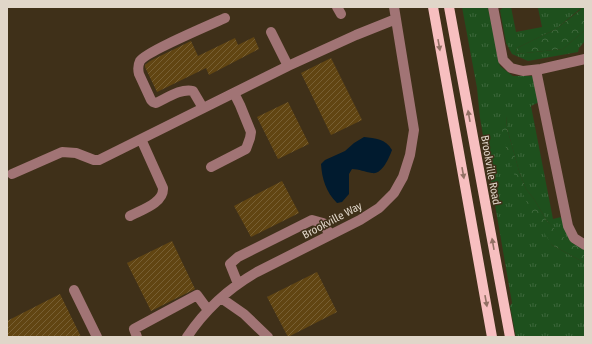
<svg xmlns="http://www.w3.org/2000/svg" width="592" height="344" font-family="'Fira Sans Condensed',sans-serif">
<defs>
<pattern id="grass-tufts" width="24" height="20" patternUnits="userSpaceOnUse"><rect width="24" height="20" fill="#1e501d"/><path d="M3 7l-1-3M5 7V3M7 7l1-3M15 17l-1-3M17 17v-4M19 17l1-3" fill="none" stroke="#3e683c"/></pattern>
<pattern id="forest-crowns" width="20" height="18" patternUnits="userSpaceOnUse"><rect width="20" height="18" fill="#1e501d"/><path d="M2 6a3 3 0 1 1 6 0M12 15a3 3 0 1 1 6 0" fill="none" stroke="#3e683c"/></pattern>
<pattern id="building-hatch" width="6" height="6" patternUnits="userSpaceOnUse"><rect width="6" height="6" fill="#614512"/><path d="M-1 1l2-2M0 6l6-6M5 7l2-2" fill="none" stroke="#775f33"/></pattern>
</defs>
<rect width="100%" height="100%" fill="#3f3019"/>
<!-- grass -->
<path fill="url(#grass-tufts)" d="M462,7H488L500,66L513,76H533L539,102L531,106L553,219L561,217L574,244L560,236L547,221L534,199L526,189L519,171L507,128L506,116V148L552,245L585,263V337H516L510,306L512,303L480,118L477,88Z
M504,7H511L516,32L542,27L538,8L543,7H582L580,9L556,29L517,48L515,54L535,52L563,49L585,30V41L579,48L578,52L528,61L512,54L506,43L500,10Z"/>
<!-- forest -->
<path fill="url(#forest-crowns)" d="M582,7H585V30L563,49L535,52L515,54L517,48L556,29L580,10Z
M506,116L507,128L519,171L526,189L534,199L547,221L560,235L574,244L585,249V263L552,245L532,214L513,172L506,148L499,117Z"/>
<!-- water -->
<path fill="#011b2f" d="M364,137C375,138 386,139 392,150C389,158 382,175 372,173C365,172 359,169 352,169L349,174V194L342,202L337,203C326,192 322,179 321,164L325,160L345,151L354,143Z"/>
<!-- building -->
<path fill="url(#building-hatch)" d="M254,37L259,49L209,75L206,68L157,92L145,67V65L150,61L191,41L198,56L235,38L238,45Z
M331,58L362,120L331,135L301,73Z
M288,102L309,144L278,159L257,117Z
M282,181L299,213L251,237L234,206Z
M172,241L195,289L151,311L127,263Z
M317,272L337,312L288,337L267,297Z
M60,294L81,337H7V321Z"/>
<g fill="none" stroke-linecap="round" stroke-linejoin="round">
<!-- minor -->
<path stroke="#a17475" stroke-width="10" d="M337,7L341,14
M493,7L503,60L511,68L523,71L541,69L585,59
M271,32L288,66L356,35L396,19
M536,70L568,226L574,238L585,245
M203,108L193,91C181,88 167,98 156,103L153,102L151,100L139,74C138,70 138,65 140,61C145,52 212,24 225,18
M211,167L246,149L250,138L251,132L240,105L234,93
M12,174L62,152L76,153L94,160H99L288,66
M130,216C141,210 164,203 163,188L141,139
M238,284L230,264L238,257L312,220L323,223L330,235
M74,290L97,337
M221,298L244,314L268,337
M137,337L134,329L197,295L208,310
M187,337C205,310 229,288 257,272L360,220L379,208L394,193L403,177L410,155L414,130L394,7"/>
<!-- major -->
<path stroke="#f7bfc0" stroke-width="10" d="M433,7L492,337
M449,7L510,337"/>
</g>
<!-- one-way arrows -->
<defs><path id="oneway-solid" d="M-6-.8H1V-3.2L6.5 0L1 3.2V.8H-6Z"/></defs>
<g fill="#927064">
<use href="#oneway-solid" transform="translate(439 45) rotate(80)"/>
<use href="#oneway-solid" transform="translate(469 116) rotate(-100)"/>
<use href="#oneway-solid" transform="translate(463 173) rotate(80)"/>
<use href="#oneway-solid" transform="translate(493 244) rotate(-100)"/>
<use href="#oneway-solid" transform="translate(486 301) rotate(80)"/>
</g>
<g text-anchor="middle" stroke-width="3" stroke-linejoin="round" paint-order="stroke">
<!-- street labels -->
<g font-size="11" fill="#e0d6c9" stroke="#3f3019">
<text transform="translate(491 170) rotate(80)" y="4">Brookville Road</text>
<text transform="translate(332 220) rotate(-28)" y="4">Brookville Way</text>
</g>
</g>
<!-- border -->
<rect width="592" height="344" fill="none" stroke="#e0d6c9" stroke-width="16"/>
</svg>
